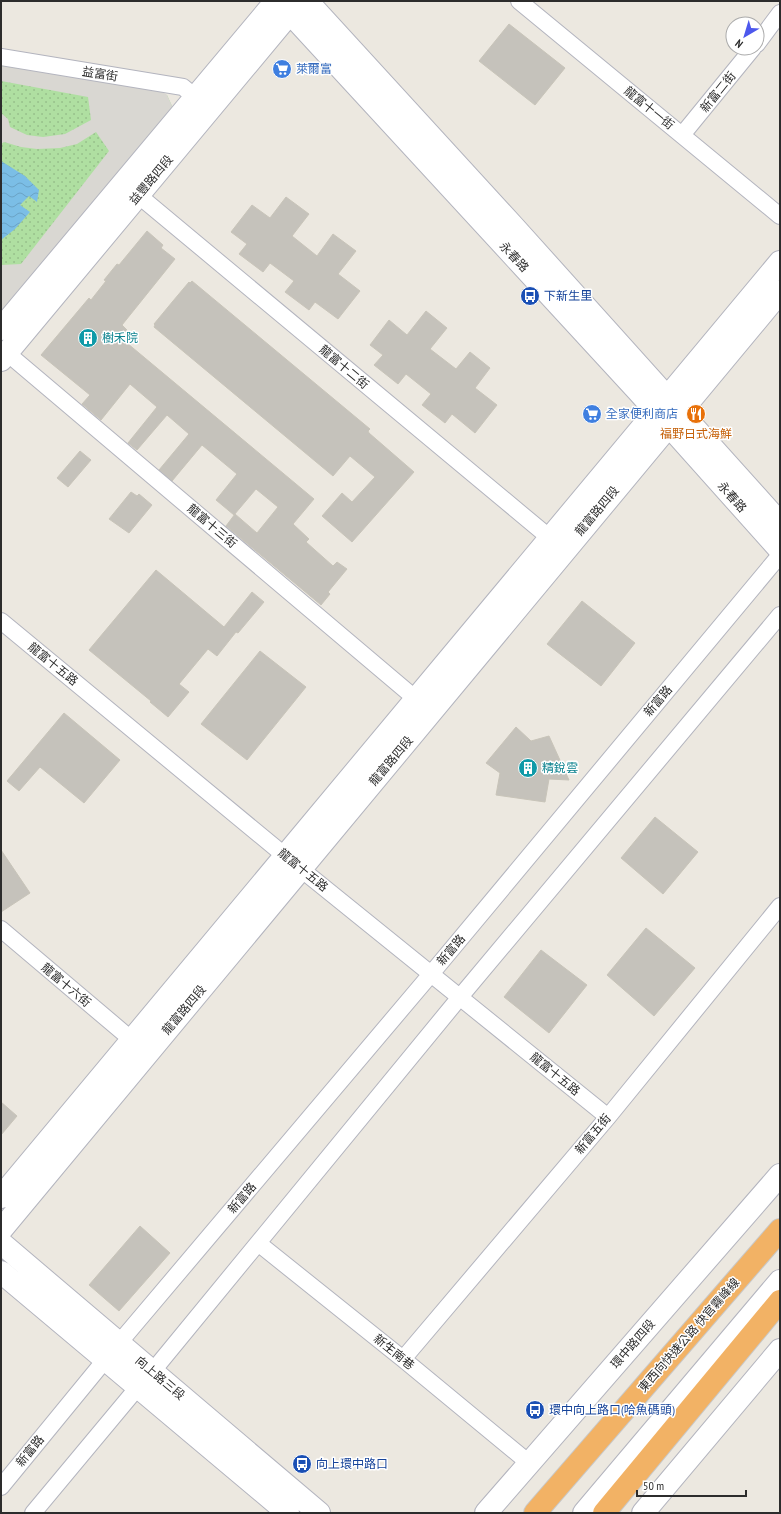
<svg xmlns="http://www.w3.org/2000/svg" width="781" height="1514" font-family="'PT Sans Narrow','Noto Sans TC',sans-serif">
<defs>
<pattern id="green-dots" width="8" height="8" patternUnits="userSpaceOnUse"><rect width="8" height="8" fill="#afdfa1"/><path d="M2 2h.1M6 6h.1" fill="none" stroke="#97c08b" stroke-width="1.8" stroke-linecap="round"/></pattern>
<pattern id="water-waves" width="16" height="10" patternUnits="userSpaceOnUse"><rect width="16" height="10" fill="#7bbee6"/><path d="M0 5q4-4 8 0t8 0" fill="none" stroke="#6aa3c5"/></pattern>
</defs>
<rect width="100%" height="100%" fill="#ece8e0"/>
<!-- green -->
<path fill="url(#green-dots)" d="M1,66L167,95L172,106L1,312Z"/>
<!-- plaza -->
<path fill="#d9d7d2" d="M1,66L161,91L167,95L172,106L169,112L1,312V265L21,264L109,151L96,132L77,144L60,148L37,149L21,147L4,142L1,144V113L8,119L10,127L27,135L43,137L65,134L91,120L88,97L1,81Z"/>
<!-- water -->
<path fill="url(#water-waves)" d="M1,161L25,176L39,190L37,202L29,196L20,205L30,212L15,229L1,240Z"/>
<!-- building -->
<path fill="#c5c2bb" stroke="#c8c4b9" d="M509,24L565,68L535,105L479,61Z
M286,197L309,214L292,236L317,256L333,234L356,251L338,274L360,291L338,319L315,302L309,310L285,292L294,281L270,263L263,272L239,254L247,244L231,232L252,205L270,218Z
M147,231L163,245L161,248L175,259L122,325L127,330L121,338L314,499L293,524L309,539L306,542L333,566L337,562L347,569L328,592L330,594L321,605L226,526L235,514L257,533L278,507L256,489L234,515L216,500L237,474L202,445L172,481L159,470L189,434L167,415L137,450L128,443L157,407L130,384L101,420L82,404L90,395L41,355L89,298L91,300L106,281L104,280L117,264L119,265Z
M192,281L370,429L368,431L369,433L414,472L352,542L322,516L342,493L352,502L375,477L350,456L333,476L154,327L155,325L154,324L173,301L189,282L190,283Z
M426,311L447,328L430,349L456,369L470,352L490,368L475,388L497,405L475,433L452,414L445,423L422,405L431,394L406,374L398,384L374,365L383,355L370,345L389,320L407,335Z
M80,451L91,460L68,487L57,478Z
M131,492L137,496L139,494L152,505L129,533L109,519Z
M156,570L224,627L252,592L264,602L238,633L236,632L217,656L208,649L179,684L189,692L168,717L150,702L151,701L89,650Z
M582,601L635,643L601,686L547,644Z
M260,651L306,687L247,760L201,724Z
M64,713L120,760L84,803L40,767L19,791L7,781Z
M516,727L531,741L549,736L569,780L549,779L545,802L496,795L500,773L486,763Z
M655,817L698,852L663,894L621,858Z
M1,850L30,893L1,912Z
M646,928L695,968L654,1016L607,975Z
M541,950L587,985L549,1033L504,997Z
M1,1102L17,1116L1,1135Z
M140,1226L170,1253L119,1311L89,1285Z"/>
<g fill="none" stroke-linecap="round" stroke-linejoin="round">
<defs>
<path id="street" d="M519,1L780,216
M757,44L780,13
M1,57L183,87L195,97
M682,135L753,48
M138,195L550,538
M7,353L416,699
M1,621L301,869L608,1117
M1,929L132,1040
M258,1243L403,1359L529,1463
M119,1343L431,974L780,555
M403,1359L608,1117L780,906
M152,1372L460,997L780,615
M1,1487L105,1360
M33,1513L138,1387"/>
<path id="secondary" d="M279,1L639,392L780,550
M307,1L513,226L780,523
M1,329L276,1
M1,360L290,13L300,2
M1,1197L780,262
M1,1230L780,292
M1,1243L319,1513
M1,1272L288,1513
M486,1513L780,1175
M584,1513L780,1281
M643,1513L780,1350"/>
<path id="highway" d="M535,1513L780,1230
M604,1513L780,1301"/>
</defs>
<!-- street casing -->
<use href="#street" stroke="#b3b4be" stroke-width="18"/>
<!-- secondary casing -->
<use href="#secondary" stroke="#b3b4be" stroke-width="24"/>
<!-- highway casing -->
<use href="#highway" stroke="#c8c8c8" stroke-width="24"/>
<!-- street -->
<use href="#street" stroke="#fff" stroke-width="16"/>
<!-- secondary -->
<use href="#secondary" stroke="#fff" stroke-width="22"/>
<!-- highway -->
<use href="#highway" stroke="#f2b265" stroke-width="22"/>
</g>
<!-- icons -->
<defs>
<symbol id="supermarket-disc" viewBox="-11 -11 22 22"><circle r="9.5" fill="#3f7fe0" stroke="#fff"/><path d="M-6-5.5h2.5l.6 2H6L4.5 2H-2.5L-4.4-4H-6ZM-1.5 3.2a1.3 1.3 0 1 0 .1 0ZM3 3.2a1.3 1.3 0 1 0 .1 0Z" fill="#fff"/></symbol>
<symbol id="bus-disc" viewBox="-11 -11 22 22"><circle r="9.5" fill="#1a4fb4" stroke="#fff"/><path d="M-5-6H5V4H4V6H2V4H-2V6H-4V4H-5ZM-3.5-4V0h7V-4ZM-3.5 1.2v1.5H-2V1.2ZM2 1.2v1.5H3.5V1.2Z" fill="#fff"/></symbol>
<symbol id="building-disc" viewBox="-11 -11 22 22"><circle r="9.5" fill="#0f9aa8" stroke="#fff"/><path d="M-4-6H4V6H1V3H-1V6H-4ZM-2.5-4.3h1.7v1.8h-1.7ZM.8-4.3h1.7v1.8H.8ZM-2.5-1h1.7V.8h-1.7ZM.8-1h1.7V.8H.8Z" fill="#fff"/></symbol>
<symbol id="restaurant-disc" viewBox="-11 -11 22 22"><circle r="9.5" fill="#e8710a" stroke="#fff"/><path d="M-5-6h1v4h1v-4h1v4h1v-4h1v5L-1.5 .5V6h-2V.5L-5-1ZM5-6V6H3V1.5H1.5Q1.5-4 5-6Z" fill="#fff"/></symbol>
</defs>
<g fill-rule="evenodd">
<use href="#supermarket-disc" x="271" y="58" width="22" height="22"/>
<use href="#bus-disc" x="519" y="285" width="22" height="22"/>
<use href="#building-disc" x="77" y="327" width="22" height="22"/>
<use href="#supermarket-disc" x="581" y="403" width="22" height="22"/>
<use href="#restaurant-disc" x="685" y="403" width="22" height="22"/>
<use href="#building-disc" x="517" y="757" width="22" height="22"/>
<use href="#bus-disc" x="524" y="1399" width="22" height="22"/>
<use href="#bus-disc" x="291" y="1453" width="22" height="22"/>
</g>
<g text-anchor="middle" stroke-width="3" stroke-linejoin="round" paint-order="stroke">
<!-- shop labels -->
<g font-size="12" fill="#366cbe" stroke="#fff" text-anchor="start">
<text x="296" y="73">萊爾富</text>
<text x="606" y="418">全家便利商店</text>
</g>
<!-- street labels -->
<g font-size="12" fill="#2c2c2c" stroke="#fff">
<text transform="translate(100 74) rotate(9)" y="4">益富街</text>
<text transform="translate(718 92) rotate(-51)" y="4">新富二街</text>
<text transform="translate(649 108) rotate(39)" y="4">龍富十一街</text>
<text transform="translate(151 180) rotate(-50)" y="4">益豐路四段</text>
<text transform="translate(514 257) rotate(47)" y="4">永春路</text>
<text transform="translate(344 367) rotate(40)" y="4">龍富十二街</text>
<text transform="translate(732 497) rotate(48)" y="4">永春路</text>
<text transform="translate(597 511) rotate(-50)" y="4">龍富路四段</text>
<text transform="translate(212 526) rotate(40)" y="4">龍富十三街</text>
<text transform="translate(53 664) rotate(39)" y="4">龍富十五路</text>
<text transform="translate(658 701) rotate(-50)" y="4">新富路</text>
<text transform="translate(391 761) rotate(-50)" y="4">龍富路四段</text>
<text transform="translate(303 870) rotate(39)" y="4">龍富十五路</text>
<text transform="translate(451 950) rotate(-50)" y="4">新富路</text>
<text transform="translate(66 985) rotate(40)" y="4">龍富十六街</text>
<text transform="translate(184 1010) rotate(-50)" y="4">龍富路四段</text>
<text transform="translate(555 1074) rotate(39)" y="4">龍富十五路</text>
<text transform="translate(593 1134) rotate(-50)" y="4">新富五街</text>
<text transform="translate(242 1198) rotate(-50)" y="4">新富路</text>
<text transform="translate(689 1335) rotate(-49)" y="4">東西向快速公路 快官霧峰線</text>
<text transform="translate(633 1344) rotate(-49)" y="4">環中路四段</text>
<text transform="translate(394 1352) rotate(39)" y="4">新生南巷</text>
<text transform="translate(160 1378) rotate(40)" y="4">向上路三段</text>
<text transform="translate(30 1451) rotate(-51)" y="4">新富路</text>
</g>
<!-- transit labels -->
<g font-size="12" fill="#164399" stroke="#fff" text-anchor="start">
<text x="544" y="300">下新生里</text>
<text x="549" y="1414">環中向上路口(哈魚碼頭)</text>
<text x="316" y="1468">向上環中路口</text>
</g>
<!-- culture labels -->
<g font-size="12" fill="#0d838f" stroke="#fff" text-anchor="start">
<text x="102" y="342">樹禾院</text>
<text x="542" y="772">精銳雲</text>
</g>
<!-- food labels -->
<g font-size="12" fill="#c56008" stroke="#fff">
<text x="696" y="438">福野日式海鮮</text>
</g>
</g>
<!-- border -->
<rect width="781" height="1514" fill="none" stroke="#2c2c2c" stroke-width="4"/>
<!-- north arrow -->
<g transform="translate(745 36) rotate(218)"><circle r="19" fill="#ffffff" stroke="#ababab"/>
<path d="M0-3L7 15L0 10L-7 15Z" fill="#4d58ed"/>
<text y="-6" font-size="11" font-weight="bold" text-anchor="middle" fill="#2c2c2c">N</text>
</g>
<!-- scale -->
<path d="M637 1490v6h109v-6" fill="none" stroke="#2c2c2c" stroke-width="2"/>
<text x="643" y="1490" font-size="12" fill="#2c2c2c" stroke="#ffffff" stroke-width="3" paint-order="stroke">50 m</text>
</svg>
